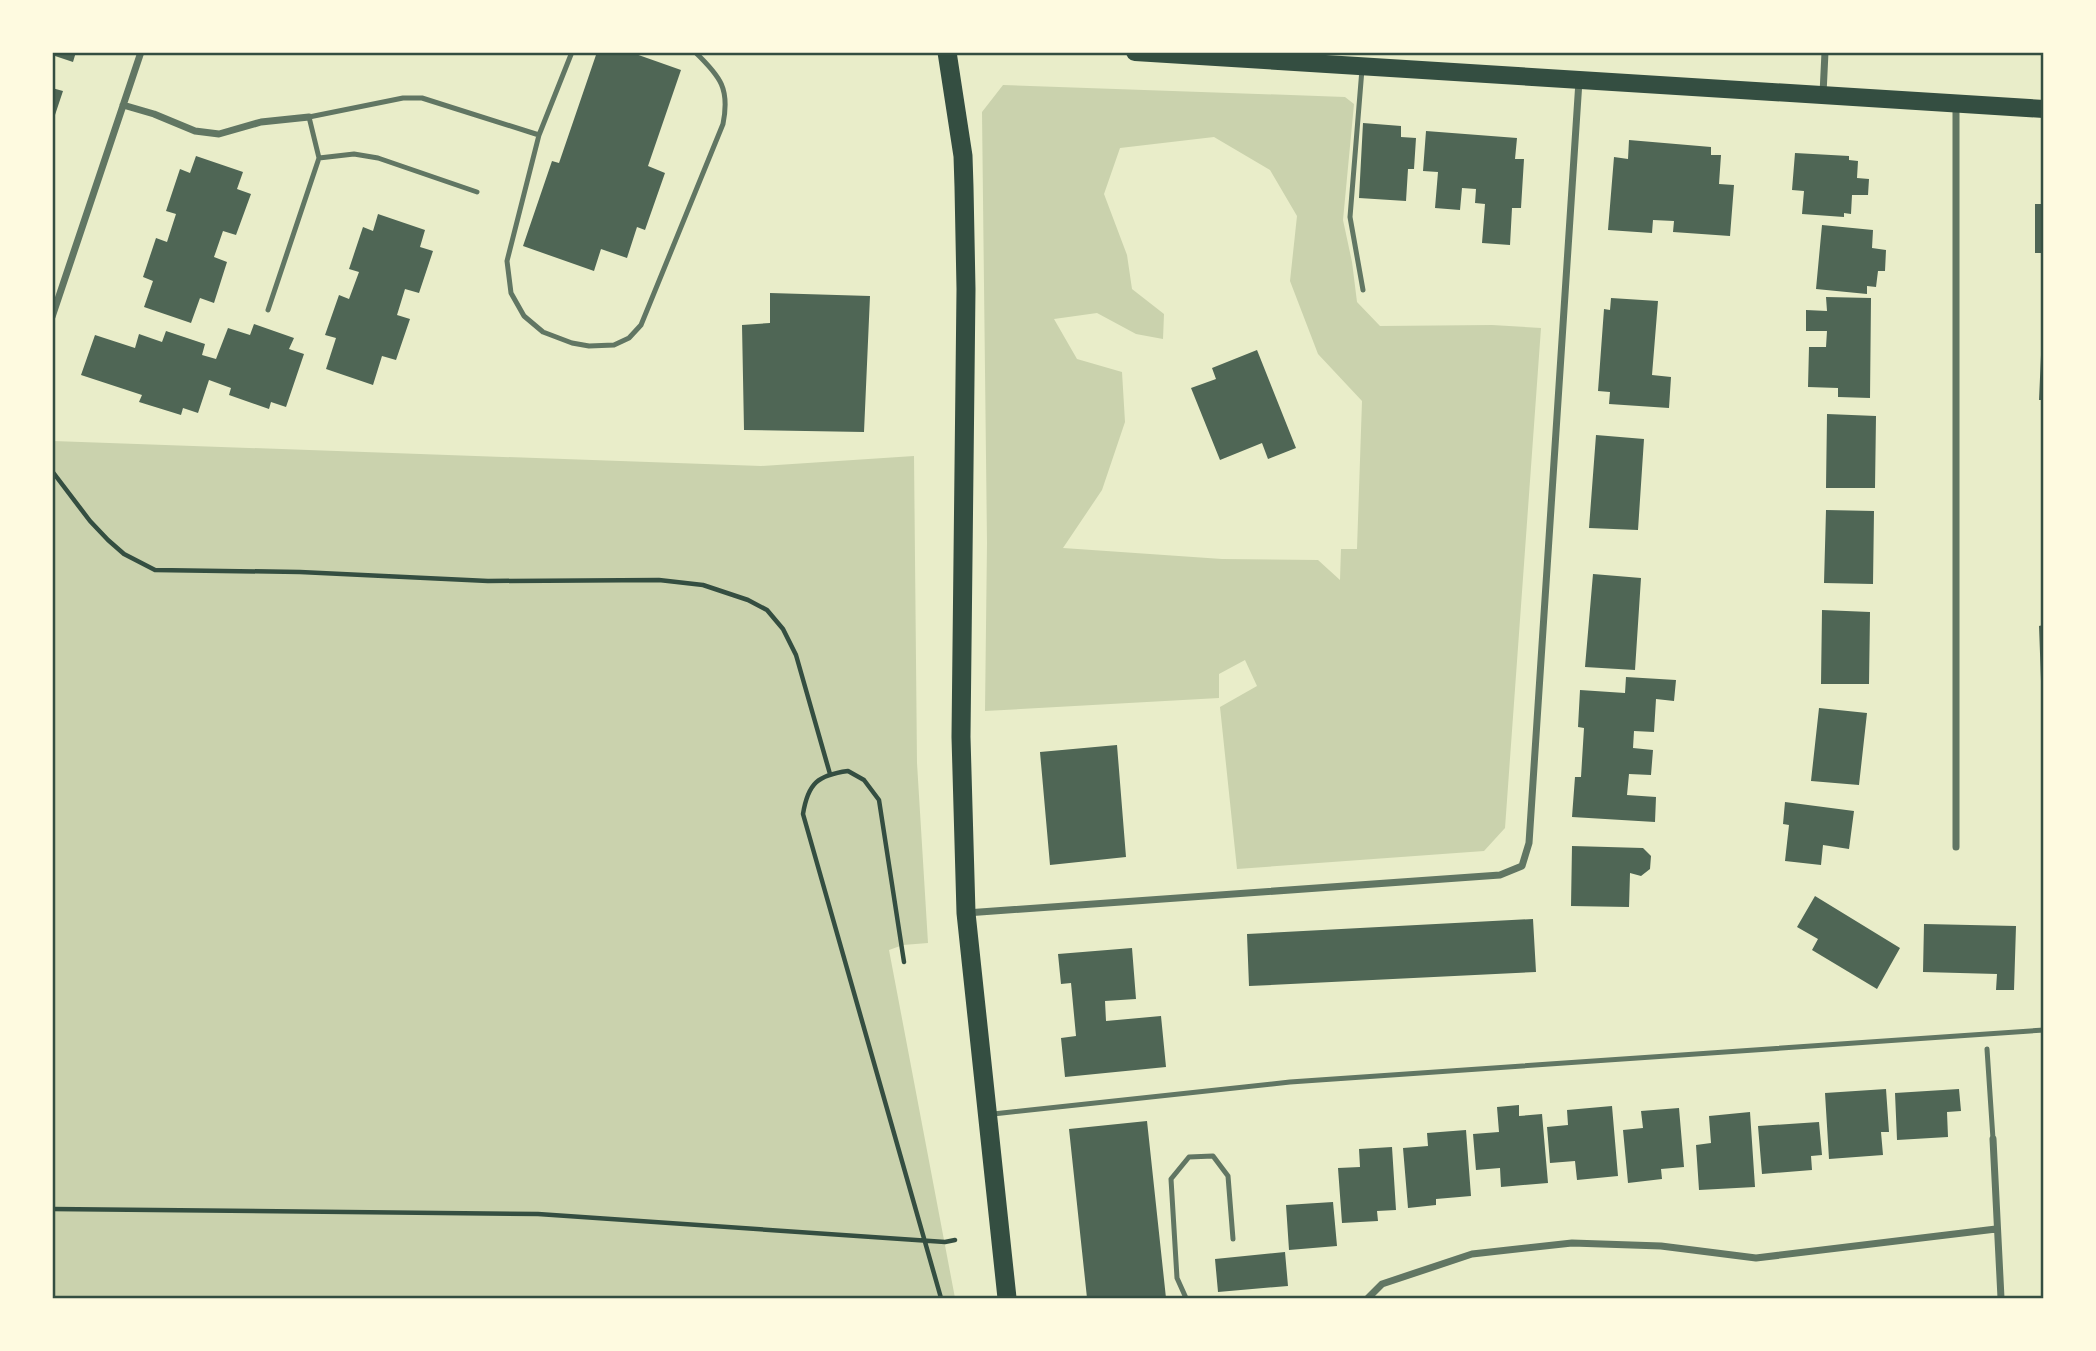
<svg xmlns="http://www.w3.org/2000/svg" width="2096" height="1351" font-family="Raleway,sans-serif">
<rect width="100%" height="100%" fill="#e9edc9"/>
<!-- green -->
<path fill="#cad2ad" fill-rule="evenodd" d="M1003,85L1345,97L1354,104L1343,220L1352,262L1357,302L1380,326L1492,325L1541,328L1505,828L1484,851L1237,869L1220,707L1257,686L1245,660L1219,674V698L985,711L987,543L982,112ZM1214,137L1270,170L1297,216L1290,281L1318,354L1362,401L1357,549H1341L1340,580L1318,560L1222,559L1063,548L1102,490L1125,422L1122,372L1077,359L1054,319L1097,313L1136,334L1163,339L1164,314L1132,289L1127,255L1104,194L1120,148Z
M53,441L761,466L914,456L917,763L928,943L903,945L889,950L955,1298H53Z"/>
<!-- building -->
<path fill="#4f6655" d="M52,52H76L73,62L52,55Z
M597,52H630L681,70L648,166L665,173L645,230L637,227L627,258L601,249L594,271L523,246L552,161L559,163Z
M52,88L63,91L53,121H52Z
M1363,123L1401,126V137L1416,138L1414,169H1408L1406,201L1359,198Z
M1426,131L1517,138L1515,159H1524L1521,208H1512L1510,245L1482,243L1485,204L1475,203L1476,189L1462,188L1460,210L1435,208L1438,172L1423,171Z
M1629,140L1711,147V155H1721L1719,184L1734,185L1730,236L1673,232L1674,221L1653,220L1652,233L1608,230L1614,157L1628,159Z
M1795,153L1849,156V160L1858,161L1857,178L1869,179L1868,195H1852L1851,214L1844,213V217L1802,214L1804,191L1792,190Z
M196,156L243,172L237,189L251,194L236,235L223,231L214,257L227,262L214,303L200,298L191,323L144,307L153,281L143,277L156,238L167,242L176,214L166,211L180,169L190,173Z
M2035,204H2043V253H2035Z
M378,214L425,230L420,247L433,251L419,293L405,289L397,315L410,319L396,360L382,356L373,385L326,369L336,338L325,335L339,295L349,299L359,272L349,269L363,227L373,231Z
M1822,225L1873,230L1872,248L1886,250L1885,271H1878L1876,287L1867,286V294L1816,289Z
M770,293L870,296L864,432L744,430L742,325L770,323Z
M1826,297L1871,298L1870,398L1838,397V388L1808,387L1809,347H1826L1827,331H1806V310L1827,311Z
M1611,298L1658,301L1652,375L1671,377L1669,408L1609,404L1610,392L1598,391L1604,309L1610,310Z
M254,324L294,338L289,349L304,354L286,407L271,402L269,409L229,395L231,388L209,380L198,413L183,408L181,415L139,402L142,395L81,375L95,335L135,348L139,334L162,342L166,331L205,344L202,355L216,359L228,328L250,335Z
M1257,350L1296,448L1268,459L1262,443L1220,460L1191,388L1216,379L1212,368Z
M2041,355H2043V400H2039Z
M1827,414L1876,416L1875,488H1826Z
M1596,435L1644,439L1638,530L1589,528Z
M1826,510L1874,511L1873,584L1824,583Z
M1593,574L1641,578L1635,670L1585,667Z
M1822,610L1870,612L1869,684H1821Z
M2043,625V681H2041L2039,626Z
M1626,677L1676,680L1674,701L1656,699L1654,732L1634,731L1633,748L1653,750L1651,775L1629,774L1627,795L1656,797L1655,822L1572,817L1575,777H1581L1584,728L1578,727L1580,690L1625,693Z
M1819,708L1867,713L1859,785L1811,781Z
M1117,745L1126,857L1050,865L1040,752Z
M1785,802L1854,811L1849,849L1823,845L1821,865L1785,861L1789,825L1783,824Z
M1572,846L1643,848L1651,856L1650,869L1641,876L1630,873L1629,907L1571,906Z
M1815,896L1900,948L1877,989L1812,950L1818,939L1797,927Z
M1533,919L1536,972L1249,986L1247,934Z
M1924,924L2016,926L2014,990H1996L1997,974L1923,972Z
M1132,948L1136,999L1105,1001L1106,1021L1161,1016L1166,1067L1065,1077L1061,1038L1076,1036L1071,983L1061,984L1058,954Z
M1886,1089L1889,1132H1881L1883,1155L1829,1159L1825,1093Z
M1959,1089L1961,1111L1947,1112L1948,1137L1897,1140L1895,1093Z
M1519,1105V1116L1542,1114L1548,1183L1501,1187L1500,1168L1476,1170L1473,1134L1499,1132L1497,1107Z
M1612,1106L1618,1176L1577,1180L1575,1161L1550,1163L1547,1127L1568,1125L1567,1110Z
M1679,1108L1684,1167L1661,1169L1662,1179L1628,1183L1623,1130L1643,1128L1641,1111Z
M1750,1112L1755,1187L1699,1190L1696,1145L1711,1143L1709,1116Z
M1147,1121L1166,1298H1087L1069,1129Z
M1819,1122L1822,1155L1811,1156L1812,1170L1762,1174L1758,1126Z
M1466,1130L1471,1196L1436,1199V1205L1408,1208L1403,1148L1428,1146L1427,1133Z
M1392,1147L1396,1210L1377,1211L1378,1221L1342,1223L1338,1168L1360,1167L1359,1149Z
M1333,1202L1337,1246L1289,1250L1286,1205Z
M1285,1252L1288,1286L1218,1292L1215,1259Z"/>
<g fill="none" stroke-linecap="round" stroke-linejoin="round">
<!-- path -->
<path stroke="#344e41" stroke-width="4.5" d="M52,471L90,521L108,540L124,554L155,570L300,572L488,581L659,580L703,585L748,600L767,610L783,629L796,655L830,774
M904,962L879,800L864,780L848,771C818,775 808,783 803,814L941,1298
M52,1209L538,1214L945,1242L955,1240"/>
<!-- service -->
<path stroke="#617663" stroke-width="5" d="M572,52L539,135L507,261L511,293L524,316L543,332L572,343L589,346L614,345L629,338L641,325L723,124C730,89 721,77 695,52
M1362,69L1350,217L1363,290
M319,158L354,154L378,158L477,192
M268,310L319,158L309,117L403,98H422L539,135
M1987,1049L1993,1139
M993,1114L1290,1082L2044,1030
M1186,1298L1177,1278L1171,1179L1189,1157L1213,1156L1228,1176L1233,1239"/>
<!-- minor -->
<path stroke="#617663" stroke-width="7" d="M1823,94L1825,52
M123,105L154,114L195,131L219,134L261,122L309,117
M52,317L141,52
M1956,847V105
M966,913L1500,875L1522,866L1529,843L1579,81
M1993,1139L2001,1298
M1368,1298L1382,1284L1472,1254L1572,1243L1661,1246L1756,1258L1996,1229"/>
<!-- primary -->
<path stroke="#344e41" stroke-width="18" d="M1135,52L2044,109"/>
<!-- trunk -->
<path stroke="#344e41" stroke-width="19" d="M947,52L963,156L964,187L966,289L961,737L966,913L1007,1298"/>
</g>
<!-- border -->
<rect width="2096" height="1351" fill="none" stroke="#fefae0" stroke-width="108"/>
<rect x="54" y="54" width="1988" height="1243" fill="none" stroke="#344e41" stroke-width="2.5"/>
</svg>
